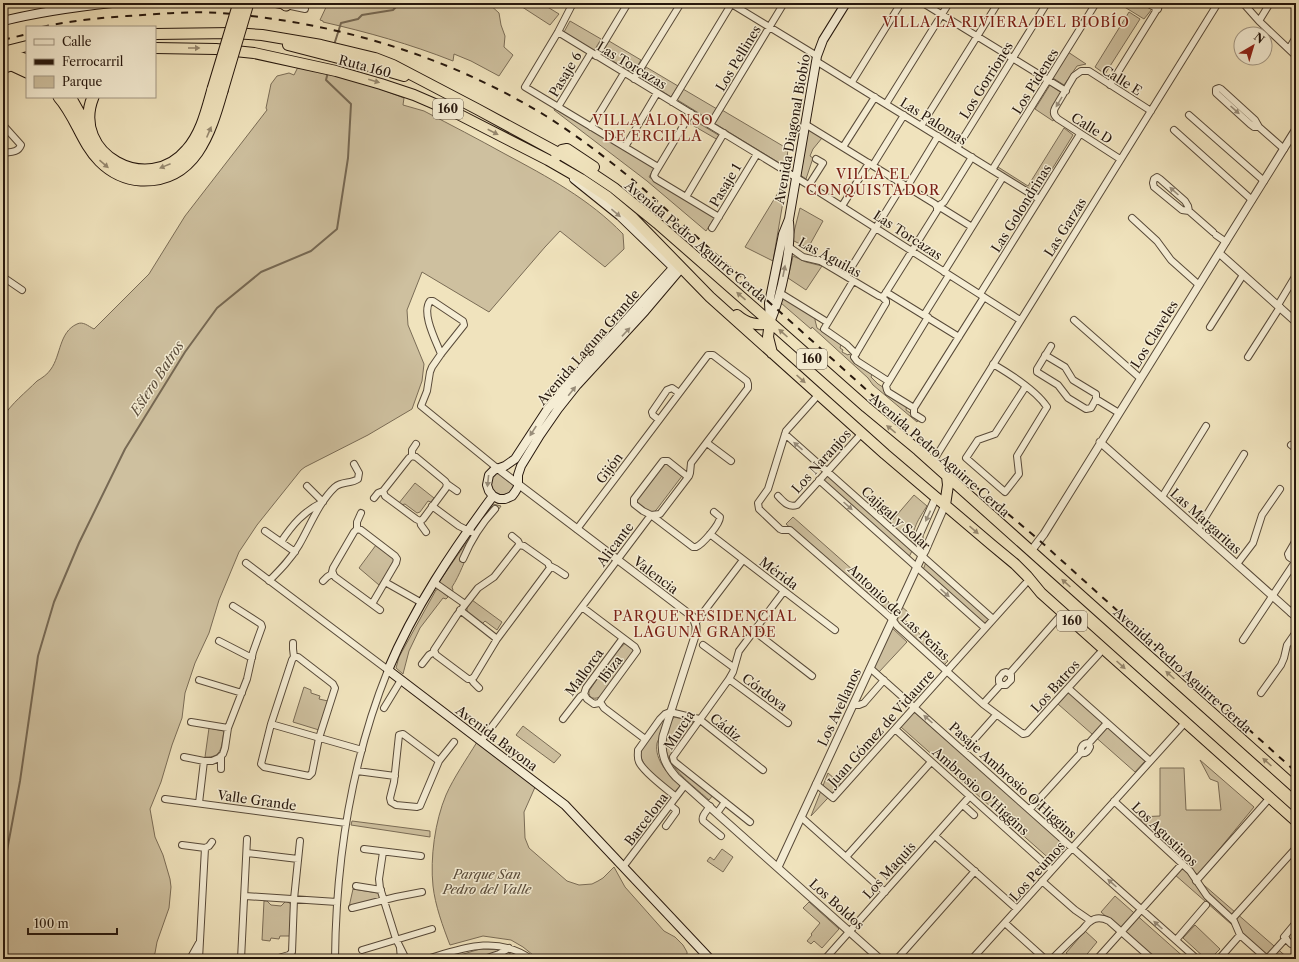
<svg xmlns="http://www.w3.org/2000/svg" width="1299" height="962" font-family="'Libre Caslon Text',serif">
<rect width="100%" height="100%" fill="#f0e3bd"/>
<filter id="stains"><feTurbulence type="fractalNoise" baseFrequency=".005" numOctaves="4"/><feColorMatrix values="0 0 0 0 .2 0 0 0 0 .09 0 0 0 0 .02 0 0 0 .5 -.17"/></filter>
<radialGradient id="worn" r=".72"><stop offset=".6" stop-color="#630" stop-opacity="0"/><stop offset="1" stop-color="#630" stop-opacity=".3"/></radialGradient>
<!-- green -->
<path fill="#cec09f" stroke="#7a6c56" d="M328,3H488L499,13L501,25L505,36L504,47L513,55L499,76L471,61L454,54L453,61C410,44 367,32 323,22V21L320,20Z
M516,3H541L559,14L550,25Z
M1118,3H1142L1152,9L1144,19Z
M1129,12L1140,19L1105,74L1095,67Z
M570,21L601,39L594,51L564,32Z
M609,41L641,60L633,73L601,54Z
M1068,52L1086,64L1077,66L1064,85L1053,78Z
M299,65L375,87L404,98L403,105L424,111C451,125 478,139 505,154C548,177 589,199 623,234L624,249L605,267L560,231L545,247L489,312L422,272L407,310L408,325L424,364L422,381L412,409L368,435L305,467L301,470L257,525L239,552L219,600L209,633L195,663L185,693L182,718L172,745L161,782L150,809L155,837L163,855L170,879L171,887L169,908L157,942L155,953L152,959H3V417C12,403 25,393 37,381C42,378 48,374 51,369C61,355 59,332 77,324C83,321 88,326 94,329L149,274L185,216L267,110L266,108L271,84L277,76L289,73L294,75Z
M646,67L678,86L671,97L640,77Z
M1050,85L1062,93L1052,115L1054,119L1053,121L1035,109Z
M683,89L717,109L710,120L676,99Z
M555,108L654,168L649,177L715,217L706,231L647,181L554,110Z
M722,110L788,149L786,167L714,123Z
M690,118L720,136L718,140L687,122Z
M808,128L822,138L813,149L810,156L813,158L806,179L799,174Z
M1064,128L1073,135L1038,192L1037,196L996,170L998,167L1028,186Z
M784,183L786,184L773,261L745,247Z
M800,208L823,221L808,248L792,240Z
M793,256L806,262L822,266L806,290L788,278Z
M783,297L816,316L815,320L817,328L841,344L840,348L843,350L842,352L848,355L849,354L871,368L873,372L871,377L878,384L907,402L906,410L919,419L917,422L873,385L868,378L812,327L811,329L781,303Z
M665,463H667L682,476L657,509L654,512L649,513L636,504V501Z
M496,472L514,486L511,492C496,499 490,492 491,476Z
M827,474L912,551L909,557L821,480Z
M415,483L434,498L431,502L428,501L420,512L417,513L405,504L401,505L399,503Z
M914,495L927,506C920,517 909,532 915,545L890,523Z
M493,504L501,506L499,509L494,508C474,526 467,564 452,587L453,590L452,592L439,582Z
M793,517L889,602L886,609L786,524Z
M376,545L394,559V562L379,585L359,568Z
M926,562L989,619L984,624L923,570Z
M439,589L448,597L446,599L443,598L420,628L409,651L403,674L396,668L399,657L436,590Z
M472,600L502,622L497,630L485,621L482,624L467,612V608Z
M901,606L909,613L905,620L948,661L940,669L891,625Z
M891,627L907,642L879,672L873,666Z
M626,643L633,647V652L601,696C596,700 588,699 589,691C596,681 617,648 626,643Z
M304,687L311,690V693L320,696L319,699L328,701L319,730L293,722Z
M1068,692L1145,761L1135,772L1058,704Z
M914,712L1067,846L1053,862L901,727Z
M674,717L692,721L693,723L671,757L713,795L709,800C683,777 649,755 674,717Z
M661,720L664,722C663,726 662,730 661,734C660,737 658,740 657,743C654,760 669,775 680,786L674,793C662,781 642,770 640,752Z
M523,726L561,755L554,763L516,735Z
M209,728L224,731C221,746 223,758 205,757Z
M477,742L536,785L524,812L525,838L529,848L567,881L579,885L592,884L598,881L603,878L614,867L625,887L664,931L675,937L683,945L687,952V959H538L523,947L511,940L483,936L450,945C443,927 435,905 433,886C430,858 435,821 446,795C454,777 466,760 477,742Z
M1200,760L1254,807L1198,875L1138,817L1160,816V768H1184L1186,810H1221L1218,782L1210,779Z
M828,773L841,784L811,816Z
M352,821L430,831V837L351,825Z
M722,849L733,857L723,872L707,861L710,857L714,860Z
M1182,866L1289,959H1271L1174,874Z
M353,889L378,893L380,896L377,900L349,907Z
M1115,896L1186,959H1154L1101,912Z
M264,901H267L271,905L281,906L286,901L291,904L290,936H280L279,939L271,938L270,941L262,940Z
M809,902L839,929L822,948L814,941L811,944L807,941L812,935L811,934L820,923L803,908Z
M1195,925L1220,949L1210,959H1206L1183,938Z
M1085,931L1097,942L1083,959H1073L1066,953Z
M480,949L504,950L519,959H515L507,955L494,959H447Z"/>
<g fill="none" stroke-linecap="round" stroke-linejoin="round">
<!-- stream -->
<path stroke="#766853" stroke-width="2" d="M334,45L341,23L358,19L362,15L393,10L400,3
M3,872L20,781L38,656L54,602L79,543L125,449L185,352L217,308L261,272L311,251L337,229L348,158L351,104L326,80L328,72"/>
<defs>
<path id="minor" d="M573,3L558,32L525,87L658,167
M730,3L817,56
M923,3L1066,91
M1147,3L1158,9
M1243,3L1259,21L1296,56
M286,5L305,9
M1259,21L1270,3
M558,32L805,183L1020,320
M1289,49L1296,37
M596,56L628,3
M816,61L1039,199
M634,79L681,3
M852,82L901,3
M1110,85L1161,3
M672,102L732,3
M886,104L949,3
M558,107L591,53
M691,113L655,173L654,176L656,179L719,217
M1189,115L1264,181
M805,124L935,204L937,207L943,209L972,227
M3,125L21,145C18,153 10,152 3,153
M710,125L784,3
M921,126L998,3
M591,127L624,73
M1259,127L1255,120L1221,89L1219,88L1216,89V93L1250,124L1254,127H1259L1284,149
M1174,130L1252,200
M625,147L657,93
M843,147L875,97
M957,148L1047,3
M1120,159L1058,119C1054,116 1053,112 1055,108L1074,76L1081,71H1089L1151,111
M873,165L904,115
M992,170L1096,3
M809,185L823,163L816,159
M907,187L938,136
M686,197L724,133
M842,206L869,163
M1189,211L1188,206L1185,201L1160,179L1157,177L1154,179L1153,183L1154,187L1182,210L1189,211L1213,232
M1132,218L1157,241L1171,260L1199,285
M712,228L757,154
M1216,235L1226,242
M789,247L803,257L820,261L827,265L879,296L882,297
M944,272L1003,177
M846,276L903,184
M3,277L22,290
M853,281L824,329L847,345L856,354
M886,292L959,337
M780,293L827,322
M980,294L1080,134
M882,297L885,294L937,211V207L944,202L972,157
M882,297L886,301V303L854,357L857,361L888,381
M1278,305L1296,275
M924,315L949,275
M1074,320L1140,378
M1210,327L1243,275
M441,354C436,341 421,313 430,301H433L463,321L464,325L441,354L432,367L430,372L427,391L421,406L497,468
M1045,355L1065,367L1073,380L1096,394V399L1091,408L1086,409L1068,398L1058,385L1037,372V369L1051,346
M1248,357L1280,307
M993,364C1010,374 1036,390 1047,407L1017,456L1019,474L1005,492L966,458L978,440L995,434L1026,386
M819,394L786,431L768,489L758,503L759,509L780,529L782,530H790L883,611L892,619L897,626L983,704L1023,734L1027,733L1099,654
M1096,399L1119,413
M914,408L984,297
M922,419L914,414V408L888,392L887,390L886,386L928,317
M659,420L653,415L652,412L667,390L672,388L679,393
M785,434L993,619
M707,443L731,461
M1291,445L1296,449
M412,456V450L416,444
M932,463L1218,3
M688,477L668,461H663L634,499V504L643,511L651,515L693,547H696C703,544 720,524 720,517L714,512
M819,480L985,628
M307,486L323,502
M383,491L385,496L416,519L420,521L423,519L446,488L447,484
M778,496C783,501 788,508 797,505L862,433
M1162,497L1206,426
M374,498L378,493L383,491L409,458L412,456L416,457L445,481L447,484L457,491
M432,506L459,526L471,532
M361,513L357,522V529L354,532L333,568L332,572L335,577L380,610
M420,521L421,525L426,532
M357,529L361,530L395,556L397,559L396,563L372,604
M1198,529L1244,454
M265,531L295,552
M710,534L835,630
M512,536L518,541L520,545
M1296,540L1288,554L1289,557L1296,562
M281,542C292,525 304,511 323,502
M519,545L524,546L548,563L550,568L497,639L474,677L471,679H468L436,655L434,650L457,615L478,588L494,577Z
M463,559C471,540 481,524 495,509
M246,563L388,670C351,762 336,860 335,959
M1237,564L1253,543L1262,515L1280,489
M550,566L556,569L565,575
M269,581C280,570 291,559 299,545C310,526 319,502 335,487C342,481 351,484 358,479L359,473L354,464
M323,581L327,577L333,573
M385,582L422,603
M435,583L465,604
M582,607L635,647L637,651L599,703L594,704L587,699L584,694
M460,610L497,639
M1291,613L1296,605
M696,622L743,560
M754,631L812,676
M1243,640L1295,562
M219,641L252,658
M293,643V649L294,657L292,660L271,724L261,764L264,767L309,776L312,773L319,738L335,688L333,684L298,657H294
M703,645L733,667
M422,664L429,655L434,652
M870,668L1197,959
M1006,672L1011,675V680L1006,685H1002L999,682V678L1003,673Z
M1010,673L1061,615
M471,679L474,683L479,688
M729,679L788,723
M199,680L242,693
M1068,688L1150,761
M1261,693L1281,665L1284,658L1287,645L1296,632
M600,702L604,708L645,739
M983,704L1001,684
M853,705H859L864,703L884,680
M384,708L401,680
M563,719L580,697L584,694L586,688L623,638
M191,722L228,728
M271,724L362,750
M895,729L1052,870
M481,741L651,515L660,514L689,476L690,473L691,463L748,388V384L747,381L713,355H708L577,529
M964,751L996,715
M1081,753C1085,754 1088,752 1090,747L1089,743
M221,756V769
M184,757L204,761H212L219,758L223,754L225,748L228,728L247,679L253,652L262,627L261,624L233,606
M439,761L403,734L399,735L394,782L390,798L391,802L396,805L417,807L420,806L439,761L454,742
M357,771L395,776
M816,784L833,798L1025,584
M676,797C667,789 644,773 639,762C637,758 638,755 638,750L660,719L665,714L670,712L699,719L763,770
M165,799L346,823
M1114,801L1190,871L1207,896L1234,921L1240,935L1267,959
M199,803L204,761
M963,805L974,815
M710,806C707,811 701,816 703,821L721,836
M1030,809L1081,753C1080,747 1083,743 1089,743L1107,723
M717,813L725,802
M801,817L885,892
M750,822L676,763L674,761L673,757L729,679L733,672L739,651L784,591
M666,826L676,812V810L670,805
M935,836L1017,909
M182,845L205,848L209,846L212,842
M364,849L421,856
M383,852L379,879L380,888L396,939L406,959
M247,853L298,859
M846,857L931,762
M623,867L685,785
M1042,881L1075,910L1091,921
M1196,881L1267,801
M356,886L381,890
M245,896L337,902
M352,908L396,897L422,892
M1232,919L1296,848
M1005,923L1045,959
M1296,927L1294,925L1284,937L1291,944L1296,939
M1176,940L1206,905
M400,948L401,959
M362,950L432,929
M190,959L199,943
M199,959L205,848
M241,959L247,839
M275,959L289,955L292,952L294,899L300,841
M427,959C463,948 497,935 531,959
M484,959L499,954L509,948
M825,959L970,796
M897,959L975,871
M972,959L1182,726
M1052,959C1062,949 1072,939 1082,930C1085,927 1087,923 1091,921C1096,917 1103,918 1109,921L1152,959
M1097,959L1182,864
M1219,959L1240,935
M1267,959L1286,938"/>
<path id="tertiary" d="M1219,253L1296,322
M1100,442L1296,617
M497,468L693,617L696,626V633L663,736C660,753 665,765 676,777L880,959
M1031,551L1044,534L1296,129
M922,556L919,539V535L936,497
M778,867L922,556L925,551L945,505"/>
<path id="secondary" d="M276,3L286,5
M3,21C39,12 75,7 112,3
M574,179L620,216L677,271
M673,268L570,382L547,410L515,459L505,466L494,470L489,475L487,485L489,491L493,496L499,499H505L512,496L515,492L518,487V475L521,466L540,435L558,409L577,385L645,311L678,272
M771,320C781,296 792,247 789,222
M770,322L769,303L783,234L789,219L817,56L823,40L846,3
M493,496C453,550 414,608 388,670L565,805L710,959"/>
<path id="trunk" d="M155,34L233,33L262,35L321,45L375,58L393,65L477,109L562,155L587,170L614,188L657,223L770,322L866,407L918,450L1296,788
M288,45L373,67L404,76
M155,48L216,49L254,53L336,71L381,84L414,95L458,114L548,160L581,179L608,197L632,217L710,297L885,454L992,545L1015,564L1027,576L1041,593L1296,821
M3,52L27,46
M3,68L19,63
M556,157L562,150L567,149L594,167
M737,315C746,323 759,327 770,322
M770,322L768,337L772,353
M945,505L948,485L947,476"/>
<path id="motorway" d="M286,5L287,3
M3,55L18,57L27,60
M12,65L27,72
M59,97C76,116 82,143 100,161C111,172 126,179 141,180C195,182 210,133 222,91
M70,97L88,129
M93,97C70,154 148,197 187,150C202,133 207,110 213,89"/>
</defs>
<!-- minor casing -->
<use href="#minor" stroke="#584a39" stroke-width="8"/>
<!-- tertiary casing -->
<use href="#tertiary" stroke="#584a39" stroke-width="9"/>
<!-- secondary casing -->
<use href="#secondary" stroke="#26170d" stroke-width="10"/>
<!-- trunk casing -->
<use href="#trunk" stroke="#26170d" stroke-width="12"/>
<!-- motorway casing -->
<use href="#motorway" stroke="#26170d" stroke-width="13"/>
<!-- minor -->
<use href="#minor" stroke="#f5edd4" stroke-width="6"/>
<!-- tertiary -->
<use href="#tertiary" stroke="#f5edd4" stroke-width="7"/>
<!-- secondary -->
<use href="#secondary" stroke="#f5edd4" stroke-width="8"/>
<!-- trunk -->
<use href="#trunk" stroke="#f0e3bd" stroke-width="10"/>
<!-- motorway -->
<use href="#motorway" stroke="#f0e3bd" stroke-width="11"/>
<!-- rail -->
<path stroke="#26170d" stroke-width="2" stroke-dasharray="7 7" stroke-linecap="butt" d="M42,27C70,21 98,18 127,16C158,14 190,11 221,13C336,22 448,56 546,116C582,139 616,165 648,193L951,466L1039,540L1296,772
M3,40L27,34"/>
<defs>
<path id="motorway-bridge" d="M213,89L239,3
M222,91L248,3"/>
</defs>
<!-- motorway-bridge casing -->
<use href="#motorway-bridge" stroke="#26170d" stroke-width="13" stroke-linecap="butt"/>
<!-- motorway-bridge -->
<use href="#motorway-bridge" stroke="#f0e3bd" stroke-width="11"/>
</g>
<!-- one-way arrows -->
<defs><path id="oneway-solid" d="M-6-.8H1V-3.2L6.5 0L1 3.2V.8H-6Z"/></defs>
<g fill="#95876e">
<use href="#oneway-solid" transform="translate(194 48)"/>
<use href="#oneway-solid" transform="translate(374 81) rotate(16)"/>
<use href="#oneway-solid" transform="translate(209 132) rotate(-67)"/>
<use href="#oneway-solid" transform="translate(493 132) rotate(27)"/>
<use href="#oneway-solid" transform="translate(104 164) rotate(41)"/>
<use href="#oneway-solid" transform="translate(165 166) rotate(158)"/>
<use href="#oneway-solid" transform="translate(741 296) rotate(-139)"/>
<use href="#oneway-solid" transform="translate(783 333) rotate(-138)"/>
<use href="#oneway-solid" transform="translate(801 379) rotate(42)"/>
<use href="#oneway-solid" transform="translate(891 429) rotate(-141)"/>
<use href="#oneway-solid" transform="translate(974 530) rotate(41)"/>
<use href="#oneway-solid" transform="translate(1066 583) rotate(-138)"/>
<use href="#oneway-solid" transform="translate(1121 665) rotate(42)"/>
<use href="#oneway-solid" transform="translate(1170 675) rotate(-138)"/>
<use href="#oneway-solid" transform="translate(1267 762) rotate(-138)"/>
</g>
<g fill="#988d7a">
<use href="#oneway-solid" transform="translate(1059 102) rotate(121)"/>
<use href="#oneway-solid" transform="translate(1235 110) rotate(42)"/>
<use href="#oneway-solid" transform="translate(1174 191) rotate(-138)"/>
<use href="#oneway-solid" transform="translate(616 213) rotate(40)"/>
<use href="#oneway-solid" transform="translate(784 271) rotate(-79)"/>
<use href="#oneway-solid" transform="translate(626 332) rotate(-47)"/>
<use href="#oneway-solid" transform="translate(572 391) rotate(-51)"/>
<use href="#oneway-solid" transform="translate(533 431) rotate(123)"/>
<use href="#oneway-solid" transform="translate(798 446) rotate(-139)"/>
<use href="#oneway-solid" transform="translate(488 481) rotate(96)"/>
<use href="#oneway-solid" transform="translate(848 506) rotate(42)"/>
<use href="#oneway-solid" transform="translate(928 516) rotate(115)"/>
<use href="#oneway-solid" transform="translate(945 593) rotate(42)"/>
<use href="#oneway-solid" transform="translate(928 719) rotate(-138)"/>
<use href="#oneway-solid" transform="translate(1112 883) rotate(-138)"/>
<use href="#oneway-solid" transform="translate(1158 925) rotate(-138)"/>
</g>
<g text-anchor="middle" stroke-width="3" stroke-linejoin="round" paint-order="stroke">
<!-- shield labels -->
<g fill="#f5edd4" stroke="#645749" stroke-width="1">
<rect x="433" y="99" width="30" height="20" rx="3"/>
<rect x="797" y="349" width="30" height="20" rx="3"/>
<rect x="1057" y="611" width="30" height="20" rx="3"/>
</g>
<g font-size="12" font-weight="bold" fill="#26170d">
<text x="448" y="113">160</text>
<text x="812" y="363">160</text>
<text x="1072" y="625">160</text>
</g>
<!-- street labels -->
<g font-size="13" fill="#26170d" stroke="#f5edd4">
<text transform="translate(738 58) rotate(-59)" y="5">Los Pellines</text>
<text transform="translate(632 65) rotate(31)" y="5">Las Torcazas</text>
<text transform="translate(365 66) rotate(15)" y="5">Ruta 160</text>
<text transform="translate(565 74) rotate(-59)" y="5">Pasaje 6</text>
<text transform="translate(986 80) rotate(-58)" y="5">Los Gorriones</text>
<text transform="translate(1122 80) rotate(32)" y="5">Calle E</text>
<text transform="translate(1035 81) rotate(-58)" y="5">Los Pidenes</text>
<text transform="translate(934 121) rotate(32)" y="5">Las Palomas</text>
<text transform="translate(1092 128) rotate(32)" y="5">Calle D</text>
<text transform="translate(792 129) rotate(-80)" y="5">Avenida Diagonal Biobío</text>
<text transform="translate(725 185) rotate(-59)" y="5">Pasaje 1</text>
<text transform="translate(1021 208) rotate(-58)" y="5">Las Golondrinas</text>
<text transform="translate(1065 227) rotate(-58)" y="5">Las Garzas</text>
<text transform="translate(908 235) rotate(33)" y="5">Las Torcazas</text>
<text transform="translate(696 241) rotate(40)" y="5">Avenida Pedro Aguirre Cerda</text>
<text transform="translate(830 257) rotate(28)" y="5">Las Águilas</text>
<text transform="translate(1154 334) rotate(-58)" y="5">Los Claveles</text>
<text transform="translate(588 347) rotate(-49)" y="5">Avenida Laguna Grande</text>
<text transform="translate(940 455) rotate(41)" y="5">Avenida Pedro Aguirre Cerda</text>
<text transform="translate(821 461) rotate(-48)" y="5">Los Naranjos</text>
<text transform="translate(609 468) rotate(-53)" y="5">Gijón</text>
<text transform="translate(896 518) rotate(42)" y="5">Cajigal y Solar</text>
<text transform="translate(1206 521) rotate(42)" y="5">Las Margaritas</text>
<text transform="translate(615 544) rotate(-53)" y="5">Alicante</text>
<text transform="translate(779 573) rotate(37)" y="5">Mérida</text>
<text transform="translate(656 575) rotate(37)" y="5">Valencia</text>
<text transform="translate(899 612) rotate(43)" y="5">Antonio de Las Peñas</text>
<text transform="translate(610 669) rotate(-53)" y="5">Ibiza</text>
<text transform="translate(1183 670) rotate(42)" y="5">Avenida Pedro Aguirre Cerda</text>
<text transform="translate(584 672) rotate(-54)" y="5">Mallorca</text>
<text transform="translate(1055 686) rotate(-48)" y="5">Los Batros</text>
<text transform="translate(765 692) rotate(37)" y="5">Córdova</text>
<text transform="translate(839 707) rotate(-65)" y="5">Los Avellanos</text>
<text transform="translate(726 727) rotate(38)" y="5">Cádiz</text>
<text transform="translate(881 728) rotate(-48)" y="5">Juan Gómez de Vidaurre</text>
<text transform="translate(679 730) rotate(-57)" y="5">Murcia</text>
<text transform="translate(497 738) rotate(37)" y="5">Avenida Bayona</text>
<text transform="translate(1013 780) rotate(42)" y="5">Pasaje Ambrosio O'Higgins</text>
<text transform="translate(981 791) rotate(42)" y="5">Ambrosio O'Higgins</text>
<text transform="translate(257 800) rotate(8)" y="5">Valle Grande</text>
<text transform="translate(646 819) rotate(-53)" y="5">Barcelona</text>
<text transform="translate(1165 834) rotate(44)" y="5">Los Agustinos</text>
<text transform="translate(889 870) rotate(-48)" y="5">Los Maquis</text>
<text transform="translate(1037 871) rotate(-48)" y="5">Los Peumos</text>
<text transform="translate(837 904) rotate(42)" y="5">Los Boldos</text>
</g>
<!-- park labels -->
<g font-size="13" font-style="italic" fill="#584a39" stroke="#f5edd4">
<text x="487" y="879">Parque San<tspan x="487" dy="15">Pedro del Valle</tspan></text>
</g>
<!-- neighbourhood labels -->
<g font-size="14" letter-spacing="1" fill="#7a1f14" stroke="#f5edd4">
<text x="1006" y="27">VILLA LA RIVIERA DEL BIOBÍO</text>
<text x="653" y="125">VILLA ALONSO<tspan x="653" dy="16">DE ERCILLA</tspan></text>
<text x="873" y="179">VILLA EL<tspan x="873" dy="16">CONQUISTADOR</tspan></text>
<text x="705" y="621">PARQUE RESIDENCIAL<tspan x="705" dy="16">LAGUNA GRANDE</tspan></text>
</g>
<!-- water labels -->
<g font-size="14" font-style="italic" fill="#5b4d3b" stroke="#f5edd4">
<text transform="translate(157 378) rotate(-57)" y="5">Estero Batros</text>
</g>
</g>
<!-- margin -->
<rect width="1299" height="962" fill="none" stroke="#f0e3bd" stroke-width="16"/>
<rect x="4" y="4" width="1291" height="954" fill="none" stroke="#26170d" stroke-width="2"/>
<rect x="8" y="8" width="1283" height="946" fill="none" stroke="#26170d"/>
<!-- legend -->
<rect x="26" y="26" width="130" height="72" fill="#f5edd4" stroke="#a29784"/>
<rect x="34" y="39" width="20" height="6" fill="#f5edd4" stroke="#a29784"/>
<text x="62" y="46" font-size="12" fill="#26170d">Calle</text>
<rect x="34" y="59" width="20" height="6" fill="#26170d" stroke="#a29784"/>
<text x="62" y="66" font-size="12" fill="#26170d">Ferrocarril</text>
<rect x="34" y="76" width="20" height="12" fill="#cec09f" stroke="#a29784"/>
<text x="62" y="86" font-size="12" fill="#26170d">Parque</text>
<!-- north arrow -->
<g transform="translate(1253 46) rotate(38)"><circle r="19" fill="#f5edd4" stroke="#a29784"/>
<path d="M0-3L7 15L0 10L-7 15Z" fill="#8f2418"/>
<text y="-6" font-size="11" font-weight="bold" text-anchor="middle" fill="#26170d">N</text>
</g>
<!-- scale -->
<path d="M28 928v6h89v-6" fill="none" stroke="#26170d" stroke-width="2"/>
<text x="34" y="928" font-size="12" fill="#26170d" stroke="#f5edd4" stroke-width="3" paint-order="stroke">100 m</text>
<rect width="100%" height="100%" filter="url(#stains)"/>
<rect width="100%" height="100%" fill="url(#worn)"/>
</svg>
